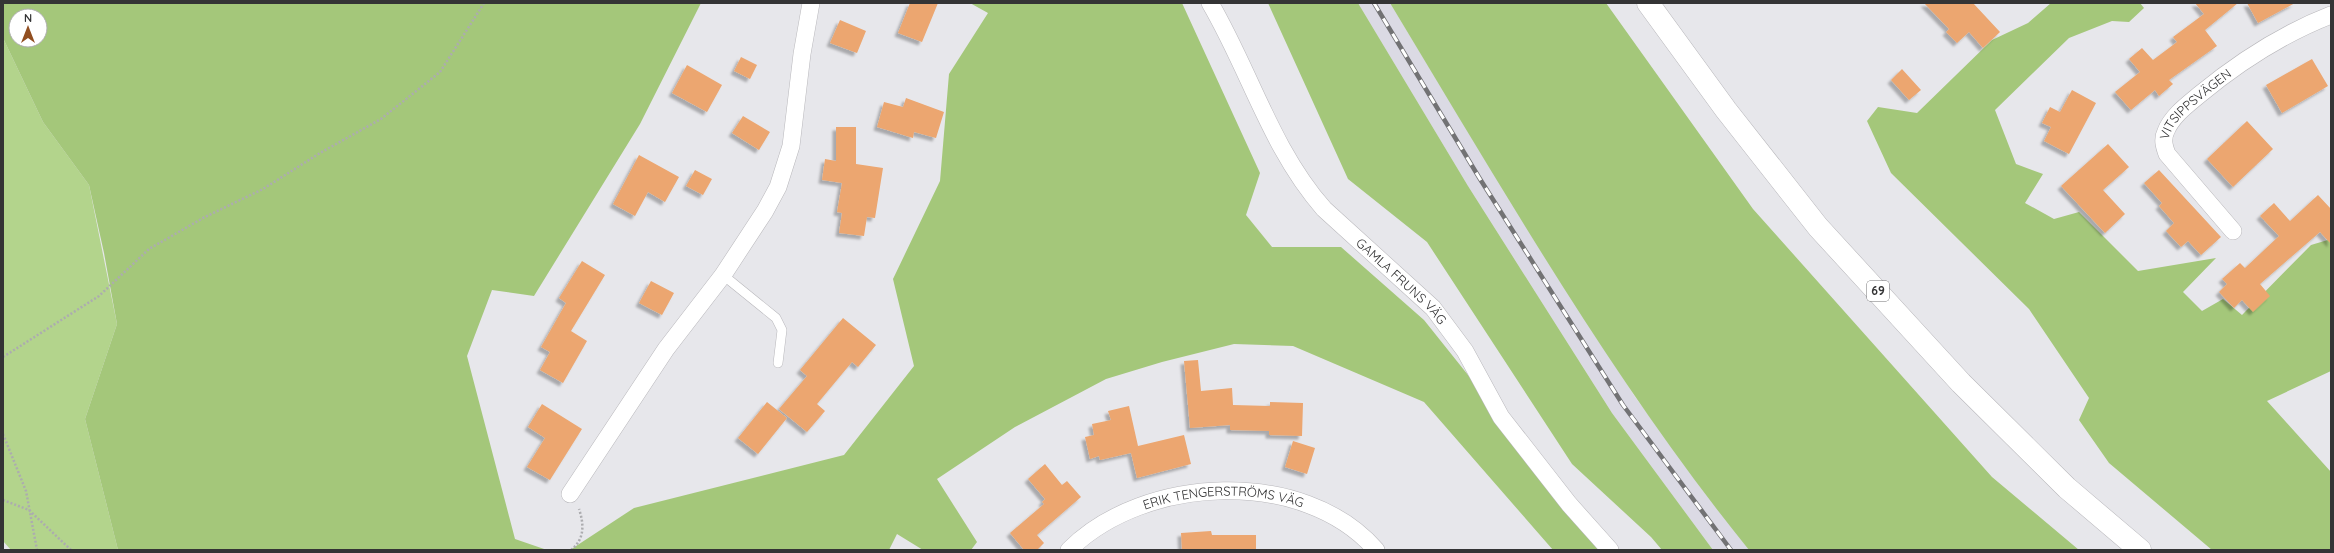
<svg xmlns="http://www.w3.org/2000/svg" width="2334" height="553" font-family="Quicksand,sans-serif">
<defs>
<filter id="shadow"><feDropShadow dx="-3.5" dy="3.5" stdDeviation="1" flood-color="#0004"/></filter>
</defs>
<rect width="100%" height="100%" fill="#e7e7eb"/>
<!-- built -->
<path fill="#dbdae4" d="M1358,3H1390L1492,171L1635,397L1749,550H1713L1612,413L1468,186Z"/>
<!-- green -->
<path fill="#b3d48c" d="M3,38L43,122L89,185L117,324L85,419L118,550H11L3,541Z"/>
<!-- forest -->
<path fill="#a4c77a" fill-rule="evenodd" d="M3,3H701L640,124L534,296L492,290L467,356L515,539L547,550H118L85,419L117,324L104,253L89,185L43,122L3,38ZM16,16H40V40H16Z
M970,3H1182L1260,173L1246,215L1272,247H1341L1424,320L1608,550H1553L1424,402L1293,346L1234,344L1162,362L1106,379L1015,427L937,479L977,542L971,550H923L897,534L889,550H570L634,508L844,455L914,366L893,279L940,181L949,74L988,13Z
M1268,3H1358L1468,186L1612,413L1713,550H1662L1651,537L1572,464L1427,242L1348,179Z
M1390,3H1606L1753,209L1992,477L2079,550H1749C1613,382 1502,188 1390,3Z
M2051,3H2140L2144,8L2129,22L2112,21L2069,38L1995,110L2016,164L2043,174L2025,203L2054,219L2079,212L2138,271L2216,258L2183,292L2202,311L2223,299L2242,315L2311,245L2331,239V371L2267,401L2331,472V550H2212L2109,463L2079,420L2089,398L2029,309L1891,173L1867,121L1878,107L1917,113L1992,40L2028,23Z"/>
<!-- building -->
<path fill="#eca66f" filter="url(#shadow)" d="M910,3H938L922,42L898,33Z
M1924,3H1973L2000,32L1983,48L1969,32L1957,43L1946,32L1949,29Z
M2195,3H2238L2205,30L2217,46L2169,80L2173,84L2159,96L2155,90L2131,110L2115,92L2140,72L2129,59L2142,48L2153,60L2177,42L2173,37L2204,14Z
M2247,3H2295L2258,23Z
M840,20L866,31L857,53L830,43Z
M741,57L757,65L750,79L734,71Z
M2312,59L2328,86L2282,113L2266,85Z
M687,65L722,85L707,112L672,93Z
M1902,69L1921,90L1909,100L1891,80Z
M2072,90L2096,103L2069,154L2044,141L2051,127L2042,123L2050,107L2060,112Z
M906,98L944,112L936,138L914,132L913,138L877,127L884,102L903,107Z
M743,116L770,132L759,150L732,133Z
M2247,121L2273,149L2233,187L2207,159Z
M836,127H856V164L883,168L875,218L867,217L864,236L839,233L842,213L837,212L842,183L822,180L825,159L836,161Z
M2108,144L2129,167L2103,190L2125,214L2105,233L2061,186Z
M639,155L679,177L665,202L648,192L635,216L613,204Z
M695,170L712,179L703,195L686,186Z
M2159,170L2221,237L2201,255L2188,241L2181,247L2166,231L2174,223L2159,206L2162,203L2144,183Z
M2318,195L2331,209V244L2320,232L2260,284L2270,296L2253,312L2242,300L2234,308L2219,292L2227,284L2222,279L2240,263L2245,268L2279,236L2260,216L2274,203L2290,221Z
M582,261L605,275L571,331L587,341L563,383L540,370L550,352L541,347L566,303L559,298Z
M651,281L674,293L662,315L639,303Z
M843,318L876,345L858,367L852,362L817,404L825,411L807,432L779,409L807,376L800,370Z
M1198,360L1201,391L1232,388L1233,405L1270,406V402L1303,403L1302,436L1269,435V431L1230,430V425L1190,428L1184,361Z
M767,402L787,418L758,454L738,438Z
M542,404L582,429L550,480L527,467L545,438L528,427Z
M1129,406L1138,446L1184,435L1191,464L1137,478L1131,453L1100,460L1099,456L1090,459L1085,437L1094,435L1092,424L1111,420L1108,411Z
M1293,441L1315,448L1307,474L1285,467Z
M1045,464L1062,485L1067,481L1081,497L1037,535L1044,543L1037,550H1024L1010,533L1044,504L1042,502L1045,499L1028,479Z
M1211,531L1212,535H1256V550H1182L1181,533Z"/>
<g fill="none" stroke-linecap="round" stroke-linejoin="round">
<defs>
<path id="service" d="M723,275L776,318L782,330L778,363"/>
<g id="minor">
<path id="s1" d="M1210,3C1250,71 1271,149 1324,209L1433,308L1465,351L1501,417L1569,504L1610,550"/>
<path id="s2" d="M2233,231L2167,154C2164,146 2162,139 2166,131C2172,116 2187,105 2199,95C2239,62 2282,34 2331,15"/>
<path d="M570,494L666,349L723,275L765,211L778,187L791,146L802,54L811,3"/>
<path id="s3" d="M1069,550C1144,475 1304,467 1376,550"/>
</g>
<path id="primary" d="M1648,3L1726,110L1818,227L1961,383L2067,488L2140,550"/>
</defs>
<!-- service casing -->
<use href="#service" stroke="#b8b7bb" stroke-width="10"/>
<!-- minor casing -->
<use href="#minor" stroke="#b8b7bb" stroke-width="18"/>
<!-- primary casing -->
<use href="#primary" stroke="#b8b7bb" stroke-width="23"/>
<!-- path -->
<path stroke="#acacaf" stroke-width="2.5" stroke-dasharray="2 2" stroke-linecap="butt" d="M3,357L99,296L149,249L203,218L263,189L320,153L381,119L440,72L484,3
M3,434L26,491L37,550
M3,500L29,510L71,550
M571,550C585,539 584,524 579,509"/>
<!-- service -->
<use href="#service" stroke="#fff" stroke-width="9"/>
<!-- minor -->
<use href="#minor" stroke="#fff" stroke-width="17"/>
<!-- primary -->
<use href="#primary" stroke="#fff" stroke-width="22"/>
<defs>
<path id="rail" d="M1374,3L1480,179L1623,405L1731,550"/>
</defs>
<!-- rail casing -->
<use href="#rail" stroke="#727274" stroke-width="4.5"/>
<!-- rail -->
<use href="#rail" stroke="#fff" stroke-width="3" stroke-dasharray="9" stroke-linecap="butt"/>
</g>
<g text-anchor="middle" stroke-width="4" stroke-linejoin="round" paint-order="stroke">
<!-- shield labels -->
<rect fill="#fff" stroke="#717172" stroke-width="1" x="1867" y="281" width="22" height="20" rx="3"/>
<g font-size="12" font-weight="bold" fill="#343435">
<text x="1878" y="295">69</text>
</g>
<!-- street labels -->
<g font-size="13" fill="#343435" stroke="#fff">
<text dy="5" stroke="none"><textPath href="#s2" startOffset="165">VITSIPPSVÄGEN</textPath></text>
<text dy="5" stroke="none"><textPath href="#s1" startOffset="342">GAMLA FRUNS VÄG</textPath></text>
<text dy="5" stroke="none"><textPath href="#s3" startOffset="169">ERIK TENGERSTRÖMS VÄG</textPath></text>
</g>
</g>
<!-- border -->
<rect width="2334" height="553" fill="none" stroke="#343435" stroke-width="8"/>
<!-- north arrow -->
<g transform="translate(28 28)"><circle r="19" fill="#ffffff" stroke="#aeaeae"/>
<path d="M0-3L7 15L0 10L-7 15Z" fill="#914e20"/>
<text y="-6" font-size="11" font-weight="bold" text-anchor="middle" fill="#343435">N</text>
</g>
</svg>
